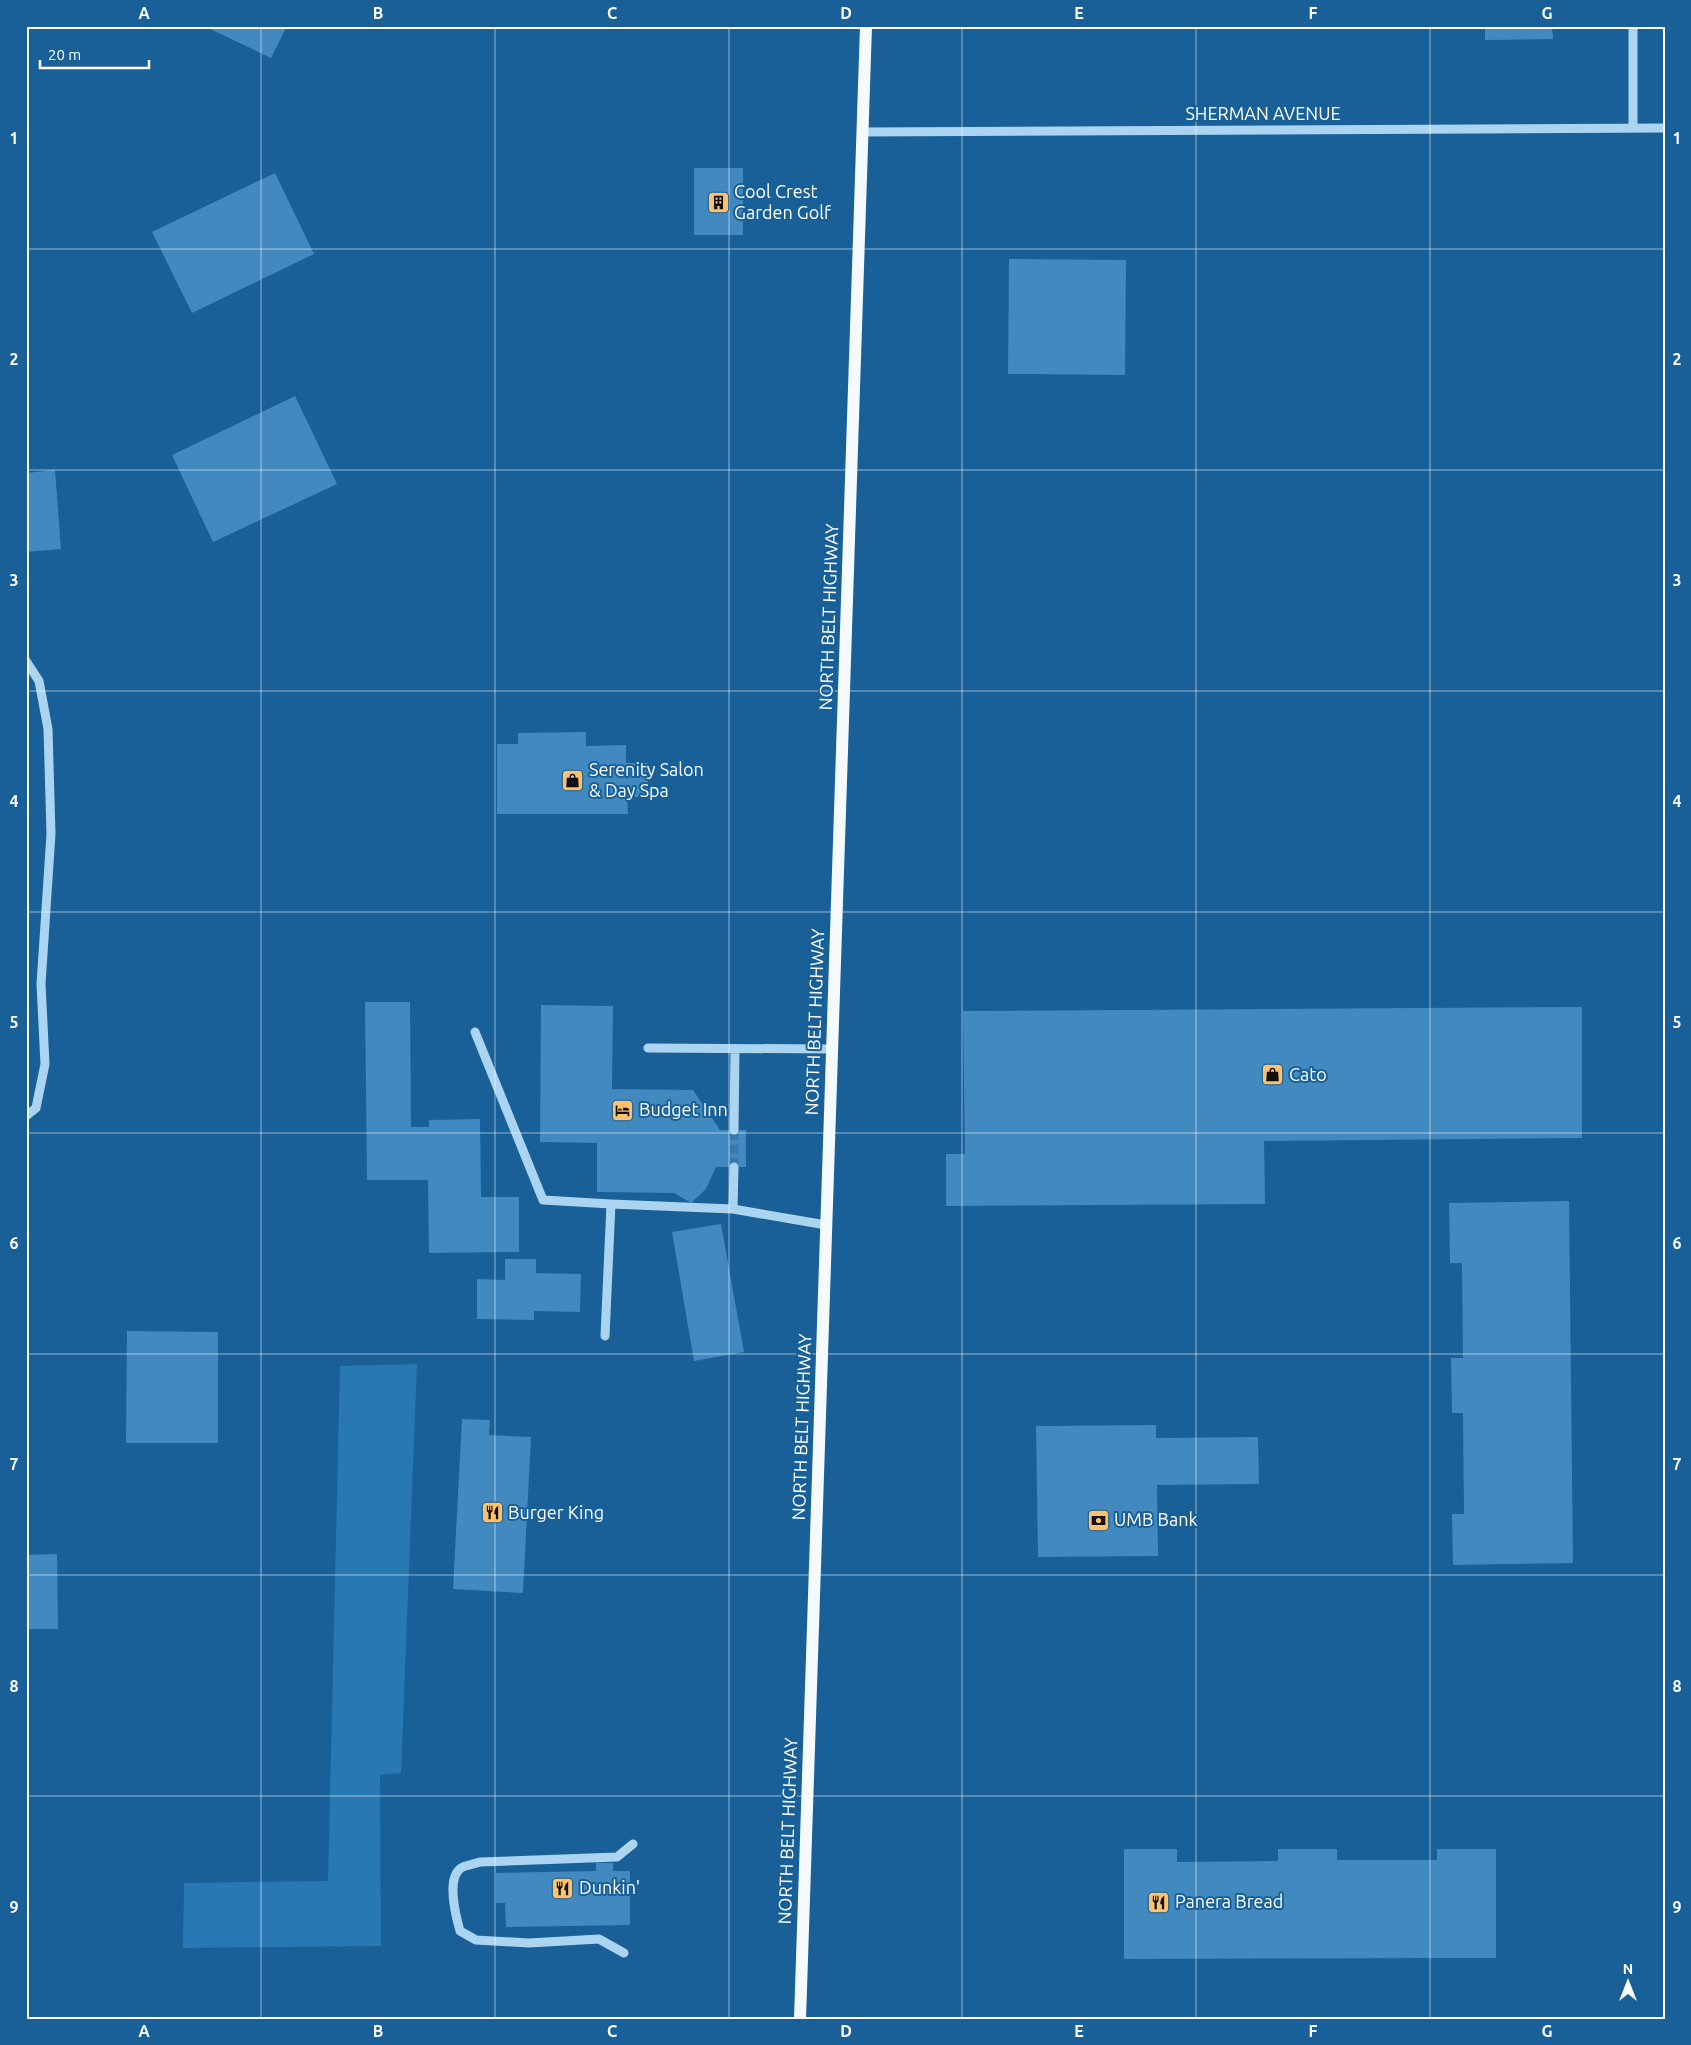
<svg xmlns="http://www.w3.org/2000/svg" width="1691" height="2045" font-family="Ubuntu,sans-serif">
<rect width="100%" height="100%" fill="#186097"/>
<!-- green -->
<path fill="#2879b3" d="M417,1364L401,1773L380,1775L381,1946L183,1948L184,1883L328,1881L340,1366Z"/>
<!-- building -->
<path fill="#4189be" d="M204,26H287L271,58Z
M1485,26H1552L1553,39L1485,40Z
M694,168H743V235H694Z
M275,173L314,254L192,313L152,232Z
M1009,259L1126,260L1125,375L1008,374Z
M295,396L337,484L213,542L172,455Z
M55,470L61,549L26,552V473Z
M586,732V746L626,745V763H648V797H627L628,814H497V744H518V733Z
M365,1002H410L411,1127H429V1120L480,1119L481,1197H519V1252L429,1253L428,1180H367Z
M541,1005L613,1006L612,1089L693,1090L720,1130H746V1167H716L706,1189L691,1203L674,1193L597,1192V1143L540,1142Z
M1582,1007V1138L1264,1141L1265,1204L946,1206V1154H965L963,1011Z
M1569,1201L1573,1563L1453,1565L1452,1514H1464L1463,1413H1452L1451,1358H1463L1462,1263H1450L1449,1203Z
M721,1224L744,1352L694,1361L672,1232Z
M505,1259H536V1273L581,1274L580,1312L534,1311V1320L477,1319V1279L505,1280Z
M127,1331L218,1332V1443H126Z
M462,1419L490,1420L489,1435L531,1437L523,1593L453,1589Z
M1156,1425V1438L1258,1437L1259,1484L1157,1485L1158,1556L1038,1557L1036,1426Z
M57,1554L58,1629H26V1555Z
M1124,1849H1177V1862L1278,1861V1849H1337V1860H1437V1849H1496V1958L1124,1959Z
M596,1863H613V1871H630V1925L506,1927L505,1903H496V1873L596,1871Z"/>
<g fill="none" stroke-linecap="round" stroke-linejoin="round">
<!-- minor-tunnel -->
<path stroke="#3b78a7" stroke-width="9" stroke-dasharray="9 4.5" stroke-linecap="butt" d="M734,1167V1130"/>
<!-- minor -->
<path stroke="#abd4f1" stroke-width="9" d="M1633,26V128
M862,132L1665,128
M26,661L39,681L48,729L51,834L41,984L45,1064L36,1108L26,1116
M475,1032L543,1200L611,1204L733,1209L826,1225
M648,1048L832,1049
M734,1130L735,1049
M733,1209L734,1167
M605,1336L611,1204
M624,1953L599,1939L529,1943L476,1940L460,1931C456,1917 446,1878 461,1868C465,1865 475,1864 480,1862L617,1857L633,1844"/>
<!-- major -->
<path stroke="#f5faff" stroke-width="12" d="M800,2019L866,26"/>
</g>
<!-- grid -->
<path fill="none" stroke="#fff" stroke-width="1" stroke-opacity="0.55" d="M261,26V2019M495,26V2019M729,26V2019M962,26V2019M1196,26V2019M1430,26V2019M26,249H1665M26,470H1665M26,691H1665M26,912H1665M26,1133H1665M26,1354H1665M26,1575H1665M26,1796H1665"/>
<!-- icons -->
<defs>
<symbol id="building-square" viewBox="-11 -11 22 22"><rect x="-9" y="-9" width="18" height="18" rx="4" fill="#ffc16b" stroke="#186097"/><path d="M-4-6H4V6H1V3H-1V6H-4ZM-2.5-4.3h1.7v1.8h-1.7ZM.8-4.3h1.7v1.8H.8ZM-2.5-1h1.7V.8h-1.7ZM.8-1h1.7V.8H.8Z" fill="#111"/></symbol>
<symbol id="shop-square" viewBox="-11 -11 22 22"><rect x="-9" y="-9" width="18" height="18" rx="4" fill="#ffc16b" stroke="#186097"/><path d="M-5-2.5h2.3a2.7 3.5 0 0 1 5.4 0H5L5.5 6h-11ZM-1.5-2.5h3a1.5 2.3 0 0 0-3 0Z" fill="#111"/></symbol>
<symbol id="hotel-square" viewBox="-11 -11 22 22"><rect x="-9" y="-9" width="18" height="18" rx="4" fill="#ffc16b" stroke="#186097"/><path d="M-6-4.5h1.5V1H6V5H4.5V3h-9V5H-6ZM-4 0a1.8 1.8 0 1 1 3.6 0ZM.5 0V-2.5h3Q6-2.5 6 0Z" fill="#111"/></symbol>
<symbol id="restaurant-square" viewBox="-11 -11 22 22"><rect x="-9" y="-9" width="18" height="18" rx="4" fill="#ffc16b" stroke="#186097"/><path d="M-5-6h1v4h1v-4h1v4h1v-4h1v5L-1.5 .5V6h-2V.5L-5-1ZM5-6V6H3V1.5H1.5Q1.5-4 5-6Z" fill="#111"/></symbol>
<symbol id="bank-square" viewBox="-11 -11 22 22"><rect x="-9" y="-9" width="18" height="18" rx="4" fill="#ffc16b" stroke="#186097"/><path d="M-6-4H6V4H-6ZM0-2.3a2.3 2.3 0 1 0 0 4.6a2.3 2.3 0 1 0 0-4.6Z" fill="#111"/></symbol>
</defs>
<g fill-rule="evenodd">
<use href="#building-square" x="706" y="190" width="25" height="25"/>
<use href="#shop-square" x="560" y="768" width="25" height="25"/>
<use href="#shop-square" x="1260" y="1062" width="25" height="25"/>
<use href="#hotel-square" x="610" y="1098" width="25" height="25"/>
<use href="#restaurant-square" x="480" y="1500" width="25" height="25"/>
<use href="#bank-square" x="1086" y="1508" width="25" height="25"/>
<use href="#restaurant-square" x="550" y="1876" width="25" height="25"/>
<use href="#restaurant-square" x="1146" y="1890" width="25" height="25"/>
</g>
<g text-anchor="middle" stroke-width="4" stroke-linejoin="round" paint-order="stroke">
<!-- street labels -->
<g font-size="18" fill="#fff" stroke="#186097">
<text x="1263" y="120">SHERMAN AVENUE</text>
<text transform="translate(829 617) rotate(-88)" y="6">NORTH BELT HIGHWAY</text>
<text transform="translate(815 1022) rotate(-88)" y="6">NORTH BELT HIGHWAY</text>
<text transform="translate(802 1427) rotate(-88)" y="6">NORTH BELT HIGHWAY</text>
<text transform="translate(788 1831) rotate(-88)" y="6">NORTH BELT HIGHWAY</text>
</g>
<!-- poi labels -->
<g font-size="18" fill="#fff" stroke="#186097" text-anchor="start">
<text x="734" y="198">Cool Crest<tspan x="734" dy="21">Garden Golf</tspan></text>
<text x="589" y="776">Serenity Salon<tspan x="589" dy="21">&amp; Day Spa</tspan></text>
<text x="1289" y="1081">Cato</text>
<text x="639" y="1116">Budget Inn</text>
<text x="508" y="1519">Burger King</text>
<text x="1114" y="1526">UMB Bank</text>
<text x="579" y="1894">Dunkin'</text>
<text x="1175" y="1908">Panera Bread</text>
</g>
</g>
<!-- border -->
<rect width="1691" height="2045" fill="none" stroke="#186097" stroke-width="55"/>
<!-- north arrow -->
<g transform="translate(1628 1982)" stroke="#186097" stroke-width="4" paint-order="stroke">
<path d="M0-4L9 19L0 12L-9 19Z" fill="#ffffff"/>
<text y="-8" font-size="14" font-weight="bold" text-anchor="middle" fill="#ffffff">N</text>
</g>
<!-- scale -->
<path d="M40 60v8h109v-8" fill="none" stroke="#ffffff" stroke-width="2.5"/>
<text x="48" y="60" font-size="15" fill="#ffffff" stroke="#186097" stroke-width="4" paint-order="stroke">20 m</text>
<rect x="28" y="28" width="1636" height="1990" fill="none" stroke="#fff" stroke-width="2"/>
<g font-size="16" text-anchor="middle" font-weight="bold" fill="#fff">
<text x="144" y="19">A</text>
<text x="378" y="19">B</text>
<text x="612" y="19">C</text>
<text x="846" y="19">D</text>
<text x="1079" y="19">E</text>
<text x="1313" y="19">F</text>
<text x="1547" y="19">G</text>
<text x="14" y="144">1</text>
<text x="1677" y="144">1</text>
<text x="14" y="365">2</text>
<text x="1677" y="365">2</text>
<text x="14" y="586">3</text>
<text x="1677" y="586">3</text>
<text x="14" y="807">4</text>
<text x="1677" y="807">4</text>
<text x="14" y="1028">5</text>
<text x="1677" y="1028">5</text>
<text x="14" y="1249">6</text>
<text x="1677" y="1249">6</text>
<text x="14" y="1470">7</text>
<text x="1677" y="1470">7</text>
<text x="14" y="1692">8</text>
<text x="1677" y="1692">8</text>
<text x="14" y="1913">9</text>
<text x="1677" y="1913">9</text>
<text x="144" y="2037">A</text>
<text x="378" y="2037">B</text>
<text x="612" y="2037">C</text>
<text x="846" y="2037">D</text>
<text x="1079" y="2037">E</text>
<text x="1313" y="2037">F</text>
<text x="1547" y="2037">G</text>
</g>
</svg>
